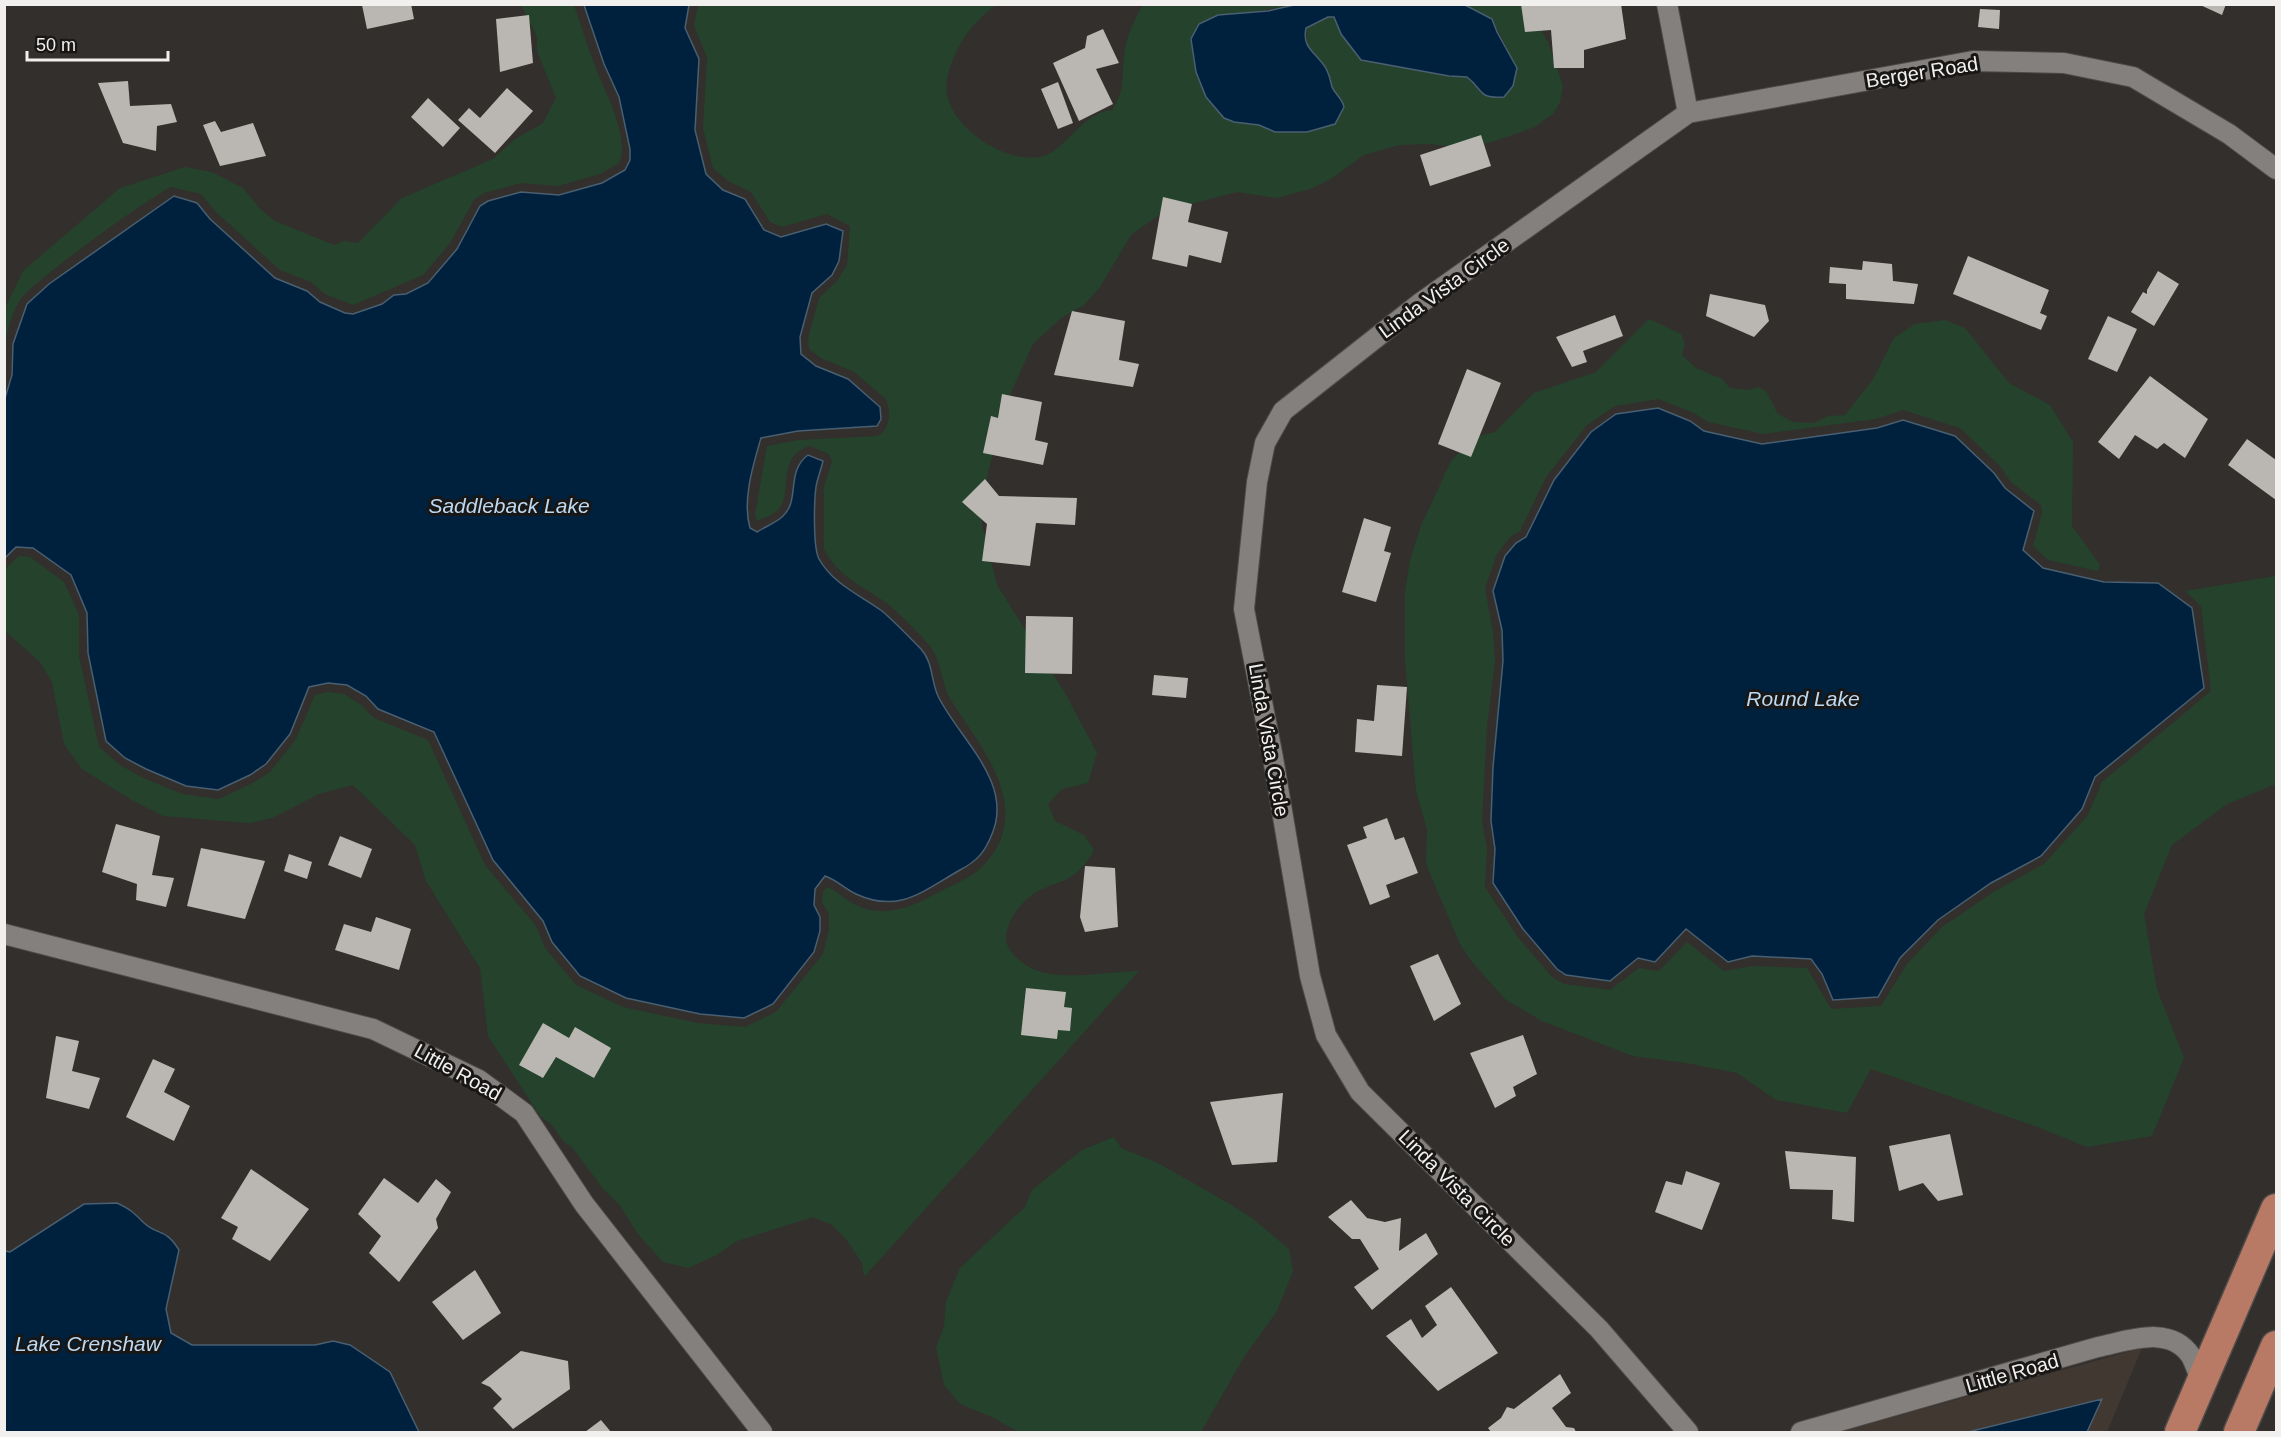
<svg xmlns="http://www.w3.org/2000/svg" width="2281" height="1437" font-family="Helvetica,sans-serif">
<rect width="100%" height="100%" fill="#322f2c"/>
<!-- built -->
<path fill="#403831" d="M2142,1348L2107,1432H2087L2102,1399L1968,1432H1840Z"/>
<!-- green -->
<path fill="#25432c" d="M521,5H574C581,25 587,46 595,66C604,90 631,139 619,163L600,174L558,186L521,183L484,193L474,200L450,243L423,275L353,305L325,294L311,282L280,270L216,212L201,194L171,187C151,196 30,283 20,300C11,314 5,335 5,352V308L23,271L120,188L185,167L212,172L243,188L260,209L275,221L334,245L344,241L358,243L402,198L493,159L515,139L543,123L556,98L537,51V36Z
M698,5H996C972,21 952,51 947,80C939,122 1006,167 1044,156C1066,149 1082,113 1112,110C1126,88 1121,81 1124,57C1125,38 1134,21 1143,5H1294L1256,11L1196,72L1206,97L1224,118L1234,122L1259,125L1275,132H1307L1335,124L1342,99L1333,89L1324,65L1308,49L1306,28L1328,16L1334,17L1341,34L1372,63L1467,77C1484,90 1477,99 1504,97L1513,86L1507,48L1492,19L1465,5H1537L1542,32L1548,42L1563,86L1560,102L1553,114L1544,120L1535,127L1492,142L1461,147L1429,144L1400,145L1364,155L1329,180L1310,189L1277,198L1237,192L1166,210L1131,235L1100,287L1084,305L1061,318L1033,344L1002,412L984,491L982,524L997,585L1065,693L1097,753L1088,783L1062,789L1048,804L1055,821L1084,835L1094,850C1071,891 1056,875 1026,900C1016,909 1005,926 1006,940C1007,947 1010,950 1015,956C1043,988 1101,971 1139,971L864,1277L862,1263L846,1239L832,1225L813,1217L737,1241L715,1256L688,1268L663,1262L638,1234L619,1204L604,1190L572,1147L564,1142L551,1124L540,1116L488,1036L480,968L426,881L415,845L353,785L319,794L272,818L249,823L163,816L132,800L82,769L64,744L52,682L40,662L5,631V569L19,556L30,557L64,582L79,615V656L99,747L120,765L143,778L182,794L219,799L253,783L270,772L296,739L315,695L328,692L344,694L360,704L374,718L428,740L485,865L536,926L545,948L576,985L623,1007L698,1023L745,1027L776,1012L823,954L829,930V914L822,902L823,892L827,887C836,890 842,897 850,902C880,919 907,910 935,894C950,886 971,878 982,867C1037,811 982,749 951,700C941,684 942,661 930,646C918,632 902,616 888,604C865,587 836,576 824,548V487L832,461L829,454L810,446C775,456 794,494 778,510C773,515 763,518 757,521L755,515L767,446L798,440L877,436C891,430 891,411 886,399L854,372L821,358L809,349L808,338L819,298L837,281L847,265L850,226L827,214L782,227L770,222L751,192L728,181L713,168L703,128L707,57L694,26Z
M1649,319L1681,334L1685,344L1682,355L1696,368L1722,379L1730,388L1749,390L1758,387L1766,391L1778,414L1793,422L1814,423L1828,416L1845,415L1872,381L1894,338L1915,324L1945,320L1965,328L2009,383L2050,405L2073,442L2072,526L2100,565L2098,571L2048,560L2033,546L2042,513L2041,505L2011,482L2000,466L1960,428L1903,410L1876,419L1763,434L1708,422L1694,413L1658,399L1615,406L1587,425L1546,477L1520,531L1510,537L1497,554L1485,588L1493,632L1495,661L1487,727L1482,821L1487,849L1485,887L1517,936L1552,977L1564,984L1610,990L1639,968L1659,971L1687,942L1724,971L1752,966L1807,968L1831,1009L1881,1006L1907,964L1942,927L1995,891L2044,864L2088,815L2102,782L2211,691L2201,606L2185,591L2276,576V784L2227,804L2172,845L2144,914L2157,989L2184,1058L2152,1136L2087,1147L2035,1126L1871,1069L1847,1113L1776,1100L1737,1073L1686,1063L1633,1056L1542,1021L1505,999L1472,962L1460,944L1426,864L1427,829L1416,791L1405,659V592L1410,560L1421,526L1451,461L1475,437L1495,432L1534,393L1596,372Z
M1114,1137L1121,1148L1158,1163L1228,1203L1253,1219L1289,1249L1293,1271L1277,1311L1244,1357L1201,1432H1018L994,1418L960,1404L944,1385L936,1347L944,1327L946,1302L960,1268L1025,1207L1032,1190L1082,1150Z"/>
<!-- water -->
<path fill="#00213d" stroke="#495f72" stroke-width="1.5" d="M584,5H689L685,28L699,59L695,130L706,174L723,190L745,199L764,230L781,237L826,224L843,231L839,261L832,275L812,293L800,337L801,354L816,366L848,379L880,407L881,419L877,426L798,431L761,438C753,465 742,501 750,528L757,532C765,527 775,523 782,517C801,501 785,472 808,455L823,461C821,470 817,479 816,487C814,502 813,548 819,559C833,584 860,595 882,611C895,622 909,637 921,649C933,662 931,681 938,696C959,739 1014,782 992,834C985,852 977,861 960,870C923,891 899,914 856,894C845,889 837,880 825,876L815,889L814,905L820,917V931L814,952L773,1004L744,1018L700,1014L626,998L580,976L552,942L543,921L493,860L434,732L378,709L366,696L347,685L328,683L309,687L290,734L266,764L250,775L218,790L186,786L146,769L125,758L106,741L88,653L87,613L71,575L33,548L16,547L5,558V398L12,375L13,344L27,304L49,284L174,196L197,203L210,219L275,278L307,291L320,302L345,313L353,314L382,304L394,295L406,294L428,283L457,249L480,206L488,201L521,192L559,195L602,183L625,170L630,160V149L619,97L604,64Z
M1294,5H1465L1492,19L1497,32L1517,68L1513,86L1504,97C1477,99 1484,90 1467,77L1449,76L1361,60L1341,34L1334,17H1328L1306,28C1302,46 1313,51 1323,64C1329,71 1330,79 1332,87C1335,94 1342,98 1344,107L1335,124L1307,132H1275L1259,125L1234,122L1224,118L1206,97L1196,72L1191,39L1199,24L1218,15L1268,11Z
M1658,408L1690,421L1704,431L1762,444L1877,428L1903,420L1955,436L1994,473L2005,488L2034,511L2023,550L2043,568L2104,582L2158,583L2192,608L2204,688L2095,777L2082,809L2041,856L1991,883L1938,920L1900,958L1878,997L1833,1000L1822,974L1811,959L1752,956L1728,962L1686,929L1655,962L1638,958L1610,981L1566,975L1557,969L1523,929L1493,883L1495,849L1491,821L1493,767L1503,661L1502,630L1493,591L1505,556L1516,543L1526,537L1554,480L1591,432L1616,414Z
M117,1203C130,1209 133,1212 143,1222C157,1236 165,1227 179,1250L166,1309L171,1333L192,1345H315L333,1341L350,1345L390,1372L419,1432H5V1251L10,1252L84,1204Z
M2102,1399L2087,1432H1968Z"/>
<!-- building -->
<path fill="#bab7b3" d="M411,4L414,19L367,29L362,5Z
M1521,4H1621L1626,39L1584,50V68H1554L1551,30L1525,32Z
M2198,4H2226L2222,15Z
M1980,9L2000,10L1999,29L1978,27Z
M529,15L533,63L500,72L496,19Z
M1103,29L1119,63L1096,69L1113,104L1079,121L1053,63L1085,48L1087,36Z
M128,81L130,106L171,104L177,122L157,126L156,151L123,143L98,83Z
M1058,82L1073,123L1058,129L1041,89Z
M507,88L533,111L495,153L458,120L469,108L480,118Z
M428,98L460,128L443,147L411,117Z
M215,121L221,132L253,123L266,156L220,166L203,125Z
M1481,135L1491,166L1430,186L1420,155Z
M1163,197L1192,204L1188,222L1228,232L1221,263L1189,255L1187,267L1152,259Z
M1968,256L2049,290L2040,313L2047,316L2041,330L1953,294Z
M1863,261L1892,264L1893,281L1918,284L1914,304L1846,299V284L1829,283L1830,267L1862,270Z
M2158,271L2179,284L2154,326L2131,312L2143,292L2147,294V290Z
M1710,294L1765,305L1769,321L1754,337L1706,316Z
M1072,311L1125,321L1119,360L1139,364L1133,387L1054,375Z
M1615,315L1623,336L1583,351L1587,362L1572,367L1556,337Z
M2108,316L2137,329L2117,372L2088,359Z
M1467,369L1501,383L1471,457L1438,444Z
M2150,376L2208,419L2185,458L2164,443L2157,449L2135,435L2119,459L2098,442Z
M1002,394L1042,402L1035,440L1048,443L1043,465L983,453L991,416L998,418Z
M2247,439L2276,460V500L2228,465Z
M985,479L999,496L1077,498L1075,525L1036,523L1030,566L982,561L987,524L962,502Z
M1364,518L1391,527L1384,551L1391,553L1376,602L1342,592Z
M1026,616L1073,617L1072,674L1025,673Z
M1154,675L1188,678L1186,698L1152,695Z
M1377,685L1407,687L1402,756L1355,752L1357,719L1374,721Z
M1387,818L1395,840L1404,837L1418,873L1386,885L1390,897L1370,905L1347,845L1367,838L1363,827Z
M116,824L160,836L152,875L174,878L166,907L136,900L137,884L102,872Z
M340,836L372,849L361,878L328,865Z
M201,848L265,861L245,919L187,906Z
M289,854L312,862L307,879L284,871Z
M1085,866L1115,868L1118,927L1085,932L1080,917Z
M376,917L411,929L399,970L335,950L344,924L371,932Z
M1438,954L1461,1004L1434,1021L1410,966Z
M1026,988L1066,992L1064,1007L1072,1008L1070,1031L1058,1030L1057,1039L1021,1035Z
M543,1023L569,1038L575,1027L611,1048L594,1078L556,1057L543,1078L519,1065Z
M1523,1035L1537,1074L1513,1087L1516,1096L1495,1108L1470,1053Z
M56,1036L79,1041L72,1071L100,1078L89,1109L46,1098Z
M153,1059L175,1069L164,1092L190,1106L174,1141L126,1117Z
M1283,1093L1277,1162L1232,1165L1210,1102Z
M1950,1134L1963,1195L1938,1201L1923,1183L1899,1191L1889,1146Z
M1785,1151L1856,1157L1854,1222L1832,1219L1833,1190L1790,1189Z
M251,1169L309,1209L270,1261L232,1239L238,1227L221,1218Z
M1686,1171L1720,1183L1702,1230L1655,1212L1666,1181L1682,1185Z
M384,1178L418,1203L436,1179L451,1192L436,1219L438,1228L399,1282L369,1253L381,1236L358,1214Z
M1351,1200L1367,1218L1385,1222L1401,1218L1399,1251L1426,1233L1438,1254L1372,1310L1354,1287L1379,1269L1360,1239H1352L1328,1217Z
M475,1270L501,1313L463,1340L432,1302Z
M1451,1287L1498,1353L1438,1391L1386,1336L1411,1319L1422,1338L1437,1325L1425,1306Z
M521,1351L568,1361L570,1389L513,1429L493,1408L502,1399L490,1387L481,1383Z
M1560,1374L1571,1393L1552,1408L1566,1427L1574,1428L1576,1432H1491L1488,1428L1501,1418L1507,1407L1514,1409Z
M601,1420L611,1432H585Z"/>
<g fill="none" stroke-linecap="round" stroke-linejoin="round">
<defs>
<path id="street" d="M1667,4L1688,113
M4,934L373,1029L479,1080L524,1113L584,1204L762,1432
M1688,1432L1599,1329L1360,1092L1326,1035L1310,976L1273,758L1244,609L1257,482L1265,443L1283,411L1419,304L1688,113L1973,61L2064,63L2133,77L2229,134L2276,169
M1801,1432L2098,1347C2128,1341 2170,1324 2191,1356C2195,1363 2198,1374 2202,1382"/>
<path id="primary" d="M2180,1432L2276,1209
M2239,1432L2276,1346"/>
</defs>
<!-- street casing -->
<use href="#street" stroke="#4e4b49" stroke-width="22"/>
<!-- primary casing -->
<use href="#primary" stroke="#4e4b49" stroke-width="33"/>
<!-- street -->
<use href="#street" stroke="#84807d" stroke-width="20"/>
<!-- primary -->
<use href="#primary" stroke="#b87965" stroke-width="30"/>
</g>
<g text-anchor="middle" stroke-width="6" stroke-linejoin="round" paint-order="stroke">
<!-- street labels -->
<g font-size="20" fill="#f2f0ee" stroke="#191716">
<text transform="translate(1922 72) rotate(-9)" y="7">Berger Road</text>
<text transform="translate(1444 288) rotate(-36)" y="7">Linda Vista Circle</text>
<text transform="translate(1269 740) rotate(80)" y="7">Linda Vista Circle</text>
<text transform="translate(458 1072) rotate(29)" y="7">Little Road</text>
<text transform="translate(1457 1188) rotate(45)" y="7">Linda Vista Circle</text>
<text transform="translate(2012 1373) rotate(-16)" y="7">Little Road</text>
</g>
<!-- water labels -->
<g font-size="21" font-style="italic" fill="#bdd8f1" stroke="#191716">
<text x="509" y="513">Saddleback Lake</text>
<text x="1803" y="706">Round Lake</text>
<text x="88" y="1351">Lake Crenshaw</text>
</g>
</g>
<!-- border -->
<rect width="2281" height="1437" fill="none" stroke="#f2f0ee" stroke-width="12"/>
<!-- scale -->
<path d="M27 51v9h141v-9" fill="none" stroke="#f2f0ee" stroke-width="3"/>
<text x="36" y="51" font-size="18" fill="#f2f0ee" stroke="#191716" stroke-width="4.5" paint-order="stroke">50 m</text>
</svg>
